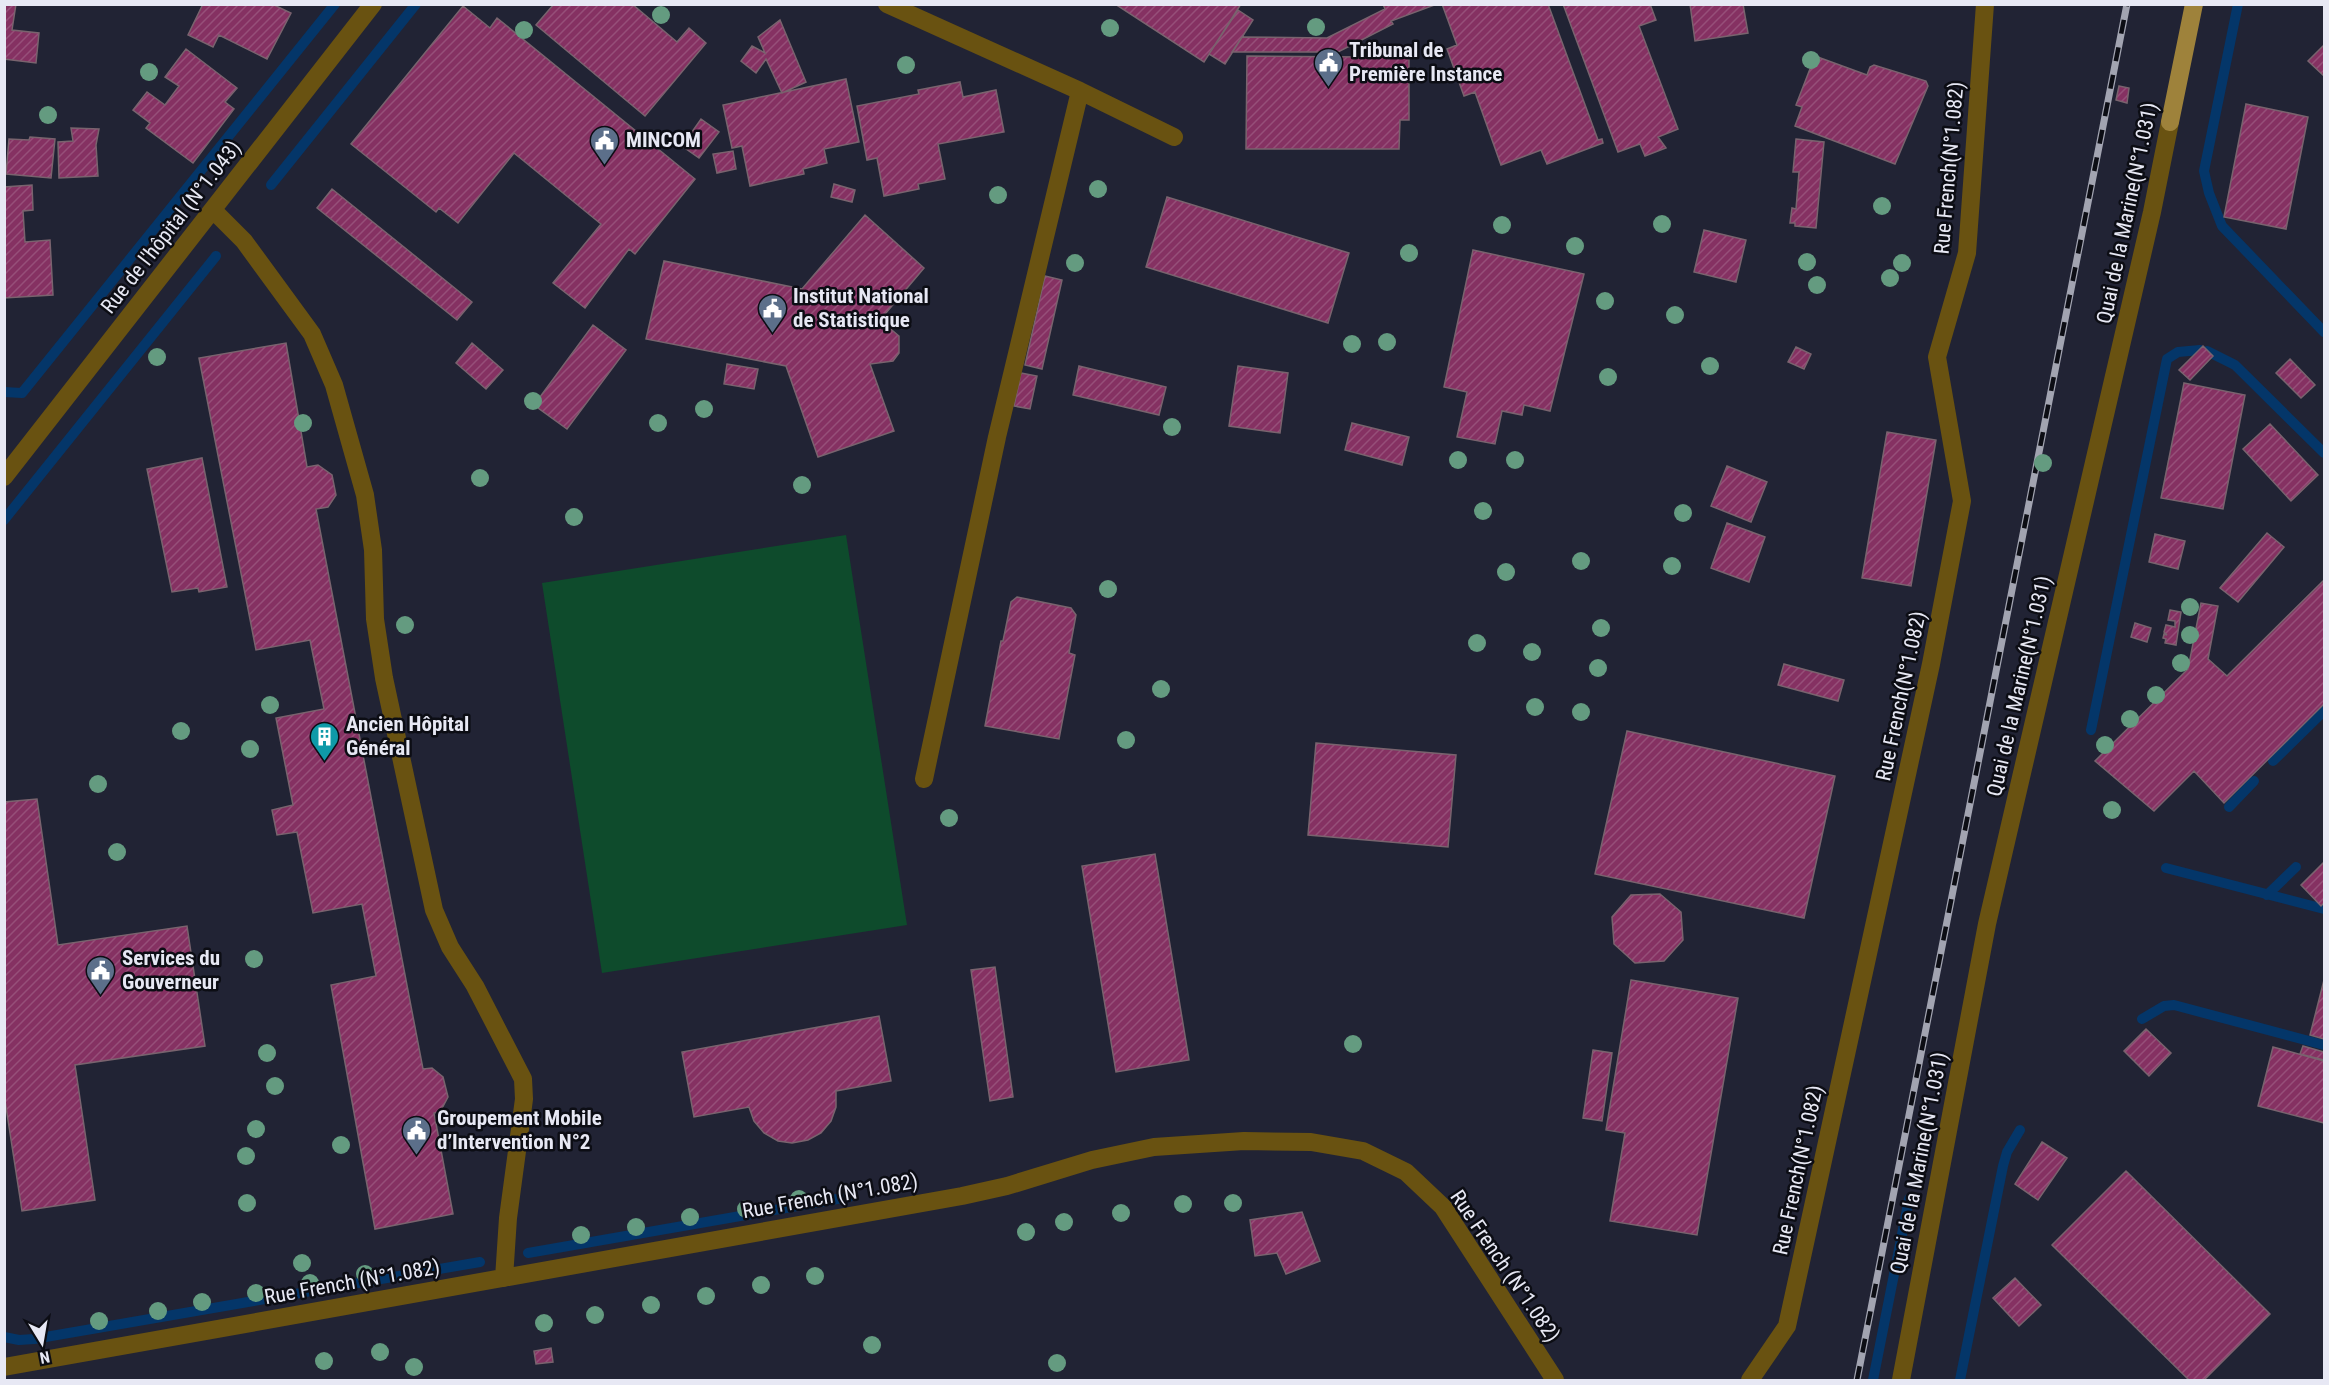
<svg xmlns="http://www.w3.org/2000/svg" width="2329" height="1385" font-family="'Roboto Condensed',sans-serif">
<defs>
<pattern id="building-hatch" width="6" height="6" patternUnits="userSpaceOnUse" patternTransform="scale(1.5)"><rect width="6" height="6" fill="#853162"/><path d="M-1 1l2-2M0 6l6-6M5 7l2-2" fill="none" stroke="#964f79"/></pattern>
</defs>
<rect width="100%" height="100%" fill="#212334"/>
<!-- grass -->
<path fill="#0e4b2c" d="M846,535L907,925L602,973L542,583Z"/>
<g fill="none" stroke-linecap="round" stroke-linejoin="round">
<!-- stream -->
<path stroke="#043669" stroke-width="10" d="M2238,4L2204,171L2209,193L2222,226L2324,332
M271,185L416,4
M2207,351L2235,365L2324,453
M4,392L22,393L335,4
M4,520L216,256
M2091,730L2167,359L2178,352L2200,350
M2273,761L2324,711
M2229,807L2254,781
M2166,868L2324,909
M2267,895L2296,867
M2142,1019L2164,1006L2174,1005L2324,1045
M528,1253L849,1197
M4,1337L19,1340L34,1339L480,1262
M1873,1380L1909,1199
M1960,1380L2003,1166L2007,1152L2020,1130"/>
</g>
<!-- building -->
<path fill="url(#building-hatch)" stroke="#79636e" stroke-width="1.5" d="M4,4H16L12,30L39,33L36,63L4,59Z
M203,4H272L291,13L267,59L219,35L213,47L188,35Z
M554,4H632L677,42L689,28L706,43L645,116L536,25Z
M1115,4H1241L1204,62Z
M1383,4H1437L1391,21L1393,24L1338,52H1232L1242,37L1327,38L1385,9Z
M1442,4H1548L1598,140L1602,139L1603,143L1547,164L1541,150L1501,165L1475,92L1464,96L1447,49L1457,45Z
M1563,4H1650L1656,20L1639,26L1678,129L1658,137L1666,148L1645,156L1640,144L1618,152Z
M1690,4H1743L1748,33L1695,41Z
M463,6L490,28L497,18L695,179L635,254L629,249L585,308L553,283L601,224L514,153L458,223L439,208L436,212L351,144Z
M1238,10L1253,20L1225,64L1209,54Z
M780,20L806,82L782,93L766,59L756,73L741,61L752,46L765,53L758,37Z
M2324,45V76L2308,61Z
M1366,48H1409V120H1400L1399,149H1246L1247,56L1366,57Z
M186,49L237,88L225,102L234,109L193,163L146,128L150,123L133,110L147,92L165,105L179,86L165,77Z
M1815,56L1867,75L1870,67L1874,65L1926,81L1928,86L1895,164L1795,126L1802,107L1796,105Z
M846,79L859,142L824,149L827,163L803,169L804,174L750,186L742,146L732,148L723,105Z
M960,82L963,97L996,90L1004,132L938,144L945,179L918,184L919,189L884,196L877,158L867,160L857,106L919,94L918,90Z
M2119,86L2129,88L2127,103L2116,100Z
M2246,104L2308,117L2286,229L2224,217Z
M701,119L719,132L699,158L682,146Z
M71,128L99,129L96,145L98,176L59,178L58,142L73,141Z
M30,137L55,139L51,178L6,174L9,139L29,140Z
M1796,139L1824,142L1816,228L1795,226V223H1790L1792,208L1796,209L1799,172H1793Z
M733,151L736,169L717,173L713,154Z
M834,184L855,190L852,202L831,197Z
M32,185L33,210L23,211L25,242L50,240L53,295L4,298V187Z
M332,189L472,302L457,320L317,208Z
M1167,197L1349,253L1328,323L1146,267Z
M865,215L924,268L880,320L899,336V353L893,361L870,364L894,431L818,457L786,366L646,339L664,261L802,289Z
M1704,230L1746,240L1736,282L1694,272Z
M1473,250L1584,274L1550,411L1524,405L1522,415L1502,411L1495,444L1457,437L1467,392L1444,387Z
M1045,276L1062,280L1042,369L1025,365Z
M593,325L626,350L567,429L534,405Z
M286,343L307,467L318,465L332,475L336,495L328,507L316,509L423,1069L432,1068L443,1077L448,1097L440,1112L434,1113L453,1214L375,1229L331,985L376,976L362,904L313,913L297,832L277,835L272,810L293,805L276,718L324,709L310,640L256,650L199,358Z
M472,343L503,370L486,389L456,363Z
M2203,346L2213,356L2190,380L2179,370Z
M1796,347L1811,354L1804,369L1788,362Z
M2290,359L2315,385L2301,398L2276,373Z
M727,364L758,369L754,389L724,384Z
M1079,366L1166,387L1159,415L1073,395Z
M1238,366L1288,373L1280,433L1229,426Z
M1021,373L1037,376L1030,409L1014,406Z
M2184,383L2245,395L2223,509L2161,498Z
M1352,423L1409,437L1402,465L1345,450Z
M2270,424L2318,475L2291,501L2243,449Z
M1887,432L1936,440L1911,586L1862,578Z
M202,458L227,587L199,592L198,588L172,592L147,469Z
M1727,466L1767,482L1751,522L1711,506Z
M1727,523L1765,537L1749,582L1711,568Z
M2267,533L2284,547L2238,602L2220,588Z
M2155,534L2185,541L2178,569L2149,562Z
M2324,580V704L2224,803L2194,771L2154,811L2095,761L2188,669L2201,603L2218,606L2208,659L2227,676Z
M1017,597L1071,608L1076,615L1069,653L1075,655L1059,739L985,726L1001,641H1003L1011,602Z
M2170,610L2181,612L2176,645L2165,643L2166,639L2163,638L2164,634L2167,635L2164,632L2166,625L2175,627V621L2168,620Z
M2135,623L2151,628L2147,642L2131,637Z
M1784,664L1844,680L1838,701L1778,685Z
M1627,731L1835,776L1804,918L1595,874Z
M1316,743L1456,755L1448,847L1308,835Z
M37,799L58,945L187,926L205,1046L75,1065L95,1200L22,1211L4,1094V802Z
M1155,854L1189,1060L1116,1072L1082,866Z
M2324,862V903L2321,906L2301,885Z
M1660,894L1681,912L1683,940L1664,961L1635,963L1614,944L1612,917L1631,895Z
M995,967L1013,1097L990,1101L971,970Z
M1631,980L1738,998L1697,1235L1610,1221L1625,1133L1606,1130Z
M2324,980V1039L2310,1035Z
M879,1016L891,1081L836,1091V1107L831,1121L821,1133L808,1140L792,1143L778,1141L764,1133L754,1121L749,1107L694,1117L682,1052Z
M2146,1029L2171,1053L2149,1076L2124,1051Z
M2303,1046L2324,1052V1060L2300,1054Z
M2273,1047L2324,1061V1123L2258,1106Z
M1593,1050L1612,1053L1602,1121L1583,1118Z
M2042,1142L2067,1158L2038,1200L2015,1184Z
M2126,1171L2270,1314L2204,1380H2189L2052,1245Z
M1302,1212L1320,1261L1286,1274L1277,1253L1255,1256L1250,1220Z
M2015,1278L2041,1305L2019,1326L1993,1298Z
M551,1348L553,1362L536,1364L534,1351Z"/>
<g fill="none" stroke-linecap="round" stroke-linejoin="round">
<!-- minor -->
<path stroke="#695211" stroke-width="18" d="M887,4L1080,91L1174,137
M213,210L244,241L312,334L334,385L365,495L373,550L375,619L384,678L434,910L450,947L475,986L523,1079L524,1099L508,1218L504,1278
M4,477L373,4
M924,779L997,437L1080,91
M4,1367L962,1196L1007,1186L1092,1160L1154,1147L1244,1141L1311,1142L1363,1151L1406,1172L1443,1207L1555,1380
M1750,1380L1787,1326L1931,664L1962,501L1937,357L1967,253L1985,4
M1901,1380L1987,924L2152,212L2170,122"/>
<!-- major -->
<path stroke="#9e823b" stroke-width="18" d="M2170,122L2194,4"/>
<defs>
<path id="rail" d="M1857,1380L2127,4"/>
</defs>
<!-- rail casing -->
<use href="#rail" stroke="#a2a4b1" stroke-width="7"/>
<!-- rail -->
<use href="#rail" stroke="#0c0d14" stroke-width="4.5" stroke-dasharray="14" stroke-linecap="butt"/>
</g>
<!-- trees -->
<g fill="#649b80">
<circle cx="661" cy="15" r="9"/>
<circle cx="1316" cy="27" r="9"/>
<circle cx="1110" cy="28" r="9"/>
<circle cx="524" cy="30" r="9"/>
<circle cx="1811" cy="60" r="9"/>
<circle cx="906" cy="65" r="9"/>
<circle cx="149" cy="72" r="9"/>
<circle cx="48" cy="115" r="9"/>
<circle cx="1098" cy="189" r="9"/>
<circle cx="998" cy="195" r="9"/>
<circle cx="1882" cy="206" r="9"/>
<circle cx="1662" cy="224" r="9"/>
<circle cx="1502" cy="225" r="9"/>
<circle cx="1575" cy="246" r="9"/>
<circle cx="1409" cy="253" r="9"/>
<circle cx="1807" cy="262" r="9"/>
<circle cx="1075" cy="263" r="9"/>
<circle cx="1902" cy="263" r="9"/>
<circle cx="1890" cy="278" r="9"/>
<circle cx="1817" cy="285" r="9"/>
<circle cx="1605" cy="301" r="9"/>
<circle cx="1675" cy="315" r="9"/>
<circle cx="1387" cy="342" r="9"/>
<circle cx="1352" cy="344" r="9"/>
<circle cx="157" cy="357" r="9"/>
<circle cx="1710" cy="366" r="9"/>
<circle cx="1608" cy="377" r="9"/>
<circle cx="533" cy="401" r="9"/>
<circle cx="704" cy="409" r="9"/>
<circle cx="303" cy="423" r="9"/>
<circle cx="658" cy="423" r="9"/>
<circle cx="1172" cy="427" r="9"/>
<circle cx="1458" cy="460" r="9"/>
<circle cx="1515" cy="460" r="9"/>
<circle cx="2043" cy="463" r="9"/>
<circle cx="480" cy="478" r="9"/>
<circle cx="802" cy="485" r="9"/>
<circle cx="1483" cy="511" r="9"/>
<circle cx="1683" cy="513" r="9"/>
<circle cx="574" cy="517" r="9"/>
<circle cx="1581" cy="561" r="9"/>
<circle cx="1672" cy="566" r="9"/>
<circle cx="1506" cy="572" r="9"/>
<circle cx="1108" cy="589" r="9"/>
<circle cx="2190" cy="607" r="9"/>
<circle cx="405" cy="625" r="9"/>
<circle cx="1601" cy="628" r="9"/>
<circle cx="2190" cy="635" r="9"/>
<circle cx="1477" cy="643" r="9"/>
<circle cx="1532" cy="652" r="9"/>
<circle cx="2181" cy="663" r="9"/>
<circle cx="1598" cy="668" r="9"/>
<circle cx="1161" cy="689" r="9"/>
<circle cx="2156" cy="695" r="9"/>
<circle cx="270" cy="705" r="9"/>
<circle cx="1535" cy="707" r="9"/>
<circle cx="1581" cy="712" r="9"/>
<circle cx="2130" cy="719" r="9"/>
<circle cx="181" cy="731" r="9"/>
<circle cx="1126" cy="740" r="9"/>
<circle cx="2105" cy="745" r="9"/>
<circle cx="250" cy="749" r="9"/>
<circle cx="98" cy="784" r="9"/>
<circle cx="2112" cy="810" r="9"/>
<circle cx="949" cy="818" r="9"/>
<circle cx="117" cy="852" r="9"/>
<circle cx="254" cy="959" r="9"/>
<circle cx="1353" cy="1044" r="9"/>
<circle cx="267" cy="1053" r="9"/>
<circle cx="275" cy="1086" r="9"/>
<circle cx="256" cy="1129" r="9"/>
<circle cx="341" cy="1145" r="9"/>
<circle cx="246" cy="1156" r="9"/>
<circle cx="799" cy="1199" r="9"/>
<circle cx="247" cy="1203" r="9"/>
<circle cx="1233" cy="1203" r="9"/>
<circle cx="1183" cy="1204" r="9"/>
<circle cx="746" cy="1209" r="9"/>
<circle cx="1121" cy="1213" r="9"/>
<circle cx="690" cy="1217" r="9"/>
<circle cx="1064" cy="1222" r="9"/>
<circle cx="636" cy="1227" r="9"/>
<circle cx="1026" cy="1232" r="9"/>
<circle cx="581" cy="1235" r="9"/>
<circle cx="302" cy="1263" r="9"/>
<circle cx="365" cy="1274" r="9"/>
<circle cx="815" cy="1276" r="9"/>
<circle cx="310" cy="1283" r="9"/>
<circle cx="761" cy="1285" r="9"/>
<circle cx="256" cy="1293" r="9"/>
<circle cx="706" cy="1296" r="9"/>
<circle cx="202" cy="1302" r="9"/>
<circle cx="651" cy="1305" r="9"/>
<circle cx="158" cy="1311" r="9"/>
<circle cx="595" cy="1315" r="9"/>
<circle cx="99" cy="1321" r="9"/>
<circle cx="544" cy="1323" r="9"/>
<circle cx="872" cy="1345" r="9"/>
<circle cx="380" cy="1352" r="9"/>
<circle cx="324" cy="1361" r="9"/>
<circle cx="1057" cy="1363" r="9"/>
<circle cx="414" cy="1367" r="9"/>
</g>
<!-- icons -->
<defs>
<symbol id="civic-pin" viewBox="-11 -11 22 30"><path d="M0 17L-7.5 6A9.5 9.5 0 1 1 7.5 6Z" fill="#5c6f8a" stroke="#0c0d14"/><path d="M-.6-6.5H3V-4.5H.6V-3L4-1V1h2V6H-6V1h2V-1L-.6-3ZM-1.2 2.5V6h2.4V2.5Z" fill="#fff"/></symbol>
<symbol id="building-pin" viewBox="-11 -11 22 30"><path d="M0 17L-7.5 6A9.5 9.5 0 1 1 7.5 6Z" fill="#0f9aa8" stroke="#0c0d14"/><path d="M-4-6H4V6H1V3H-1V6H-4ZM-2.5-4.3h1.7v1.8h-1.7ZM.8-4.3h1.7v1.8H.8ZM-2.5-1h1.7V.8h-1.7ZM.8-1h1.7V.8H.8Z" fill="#fff"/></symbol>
</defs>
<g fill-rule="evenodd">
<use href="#civic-pin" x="1312" y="46" width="33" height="45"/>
<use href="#civic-pin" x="588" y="124" width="33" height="45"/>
<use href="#civic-pin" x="756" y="292" width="33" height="45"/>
<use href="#building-pin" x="308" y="720" width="33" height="45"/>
<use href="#civic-pin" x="84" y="954" width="33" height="45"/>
<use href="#civic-pin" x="400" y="1114" width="33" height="45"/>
</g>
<g text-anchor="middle" stroke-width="5" stroke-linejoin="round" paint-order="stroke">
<!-- poi labels -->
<g font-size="21" font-weight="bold" fill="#e7e8f4" stroke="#0c0d14" text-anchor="start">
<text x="1349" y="57">Tribunal de<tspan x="1349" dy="24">Première Instance</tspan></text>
<text x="626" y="147">MINCOM</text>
<text x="793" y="303">Institut National<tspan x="793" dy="24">de Statistique</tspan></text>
<text x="346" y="731">Ancien Hôpital<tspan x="346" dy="24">Général</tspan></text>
<text x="122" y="965">Services du<tspan x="122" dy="24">Gouverneur</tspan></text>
<text x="437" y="1125">Groupement Mobile<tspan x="437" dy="24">d’Intervention N°2</tspan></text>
</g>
<!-- street labels -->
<g font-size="21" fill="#e7e8f4" stroke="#0c0d14">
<text transform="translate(1949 168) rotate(-85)" y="7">Rue French(N°1.082)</text>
<text transform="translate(2127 213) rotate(-78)" y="7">Quai de la Marine(N°1.031)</text>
<text transform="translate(171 227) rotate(-52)" y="7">Rue de l'hôpital (N°1.043)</text>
<text transform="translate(2019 686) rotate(-77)" y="7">Quai de la Marine(N°1.031)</text>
<text transform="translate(1901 696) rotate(-78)" y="7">Rue French(N°1.082)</text>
<text transform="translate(1919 1163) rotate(-79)" y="7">Quai de la Marine(N°1.031)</text>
<text transform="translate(1798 1170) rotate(-78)" y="7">Rue French(N°1.082)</text>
<text transform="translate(830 1196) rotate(-10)" y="7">Rue French (N°1.082)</text>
<text transform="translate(1505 1266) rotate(56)" y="7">Rue French (N°1.082)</text>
<text transform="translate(352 1282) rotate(-10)" y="7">Rue French (N°1.082)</text>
</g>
</g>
<!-- border -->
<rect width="2329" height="1385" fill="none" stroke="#e7e8f4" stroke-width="12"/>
<!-- north arrow -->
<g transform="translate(42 1343) rotate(169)" stroke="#0c0d14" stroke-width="4.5" paint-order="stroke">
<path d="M0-4.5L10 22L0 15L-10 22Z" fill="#e7e8f4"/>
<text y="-9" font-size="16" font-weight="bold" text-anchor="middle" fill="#e7e8f4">N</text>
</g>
</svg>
